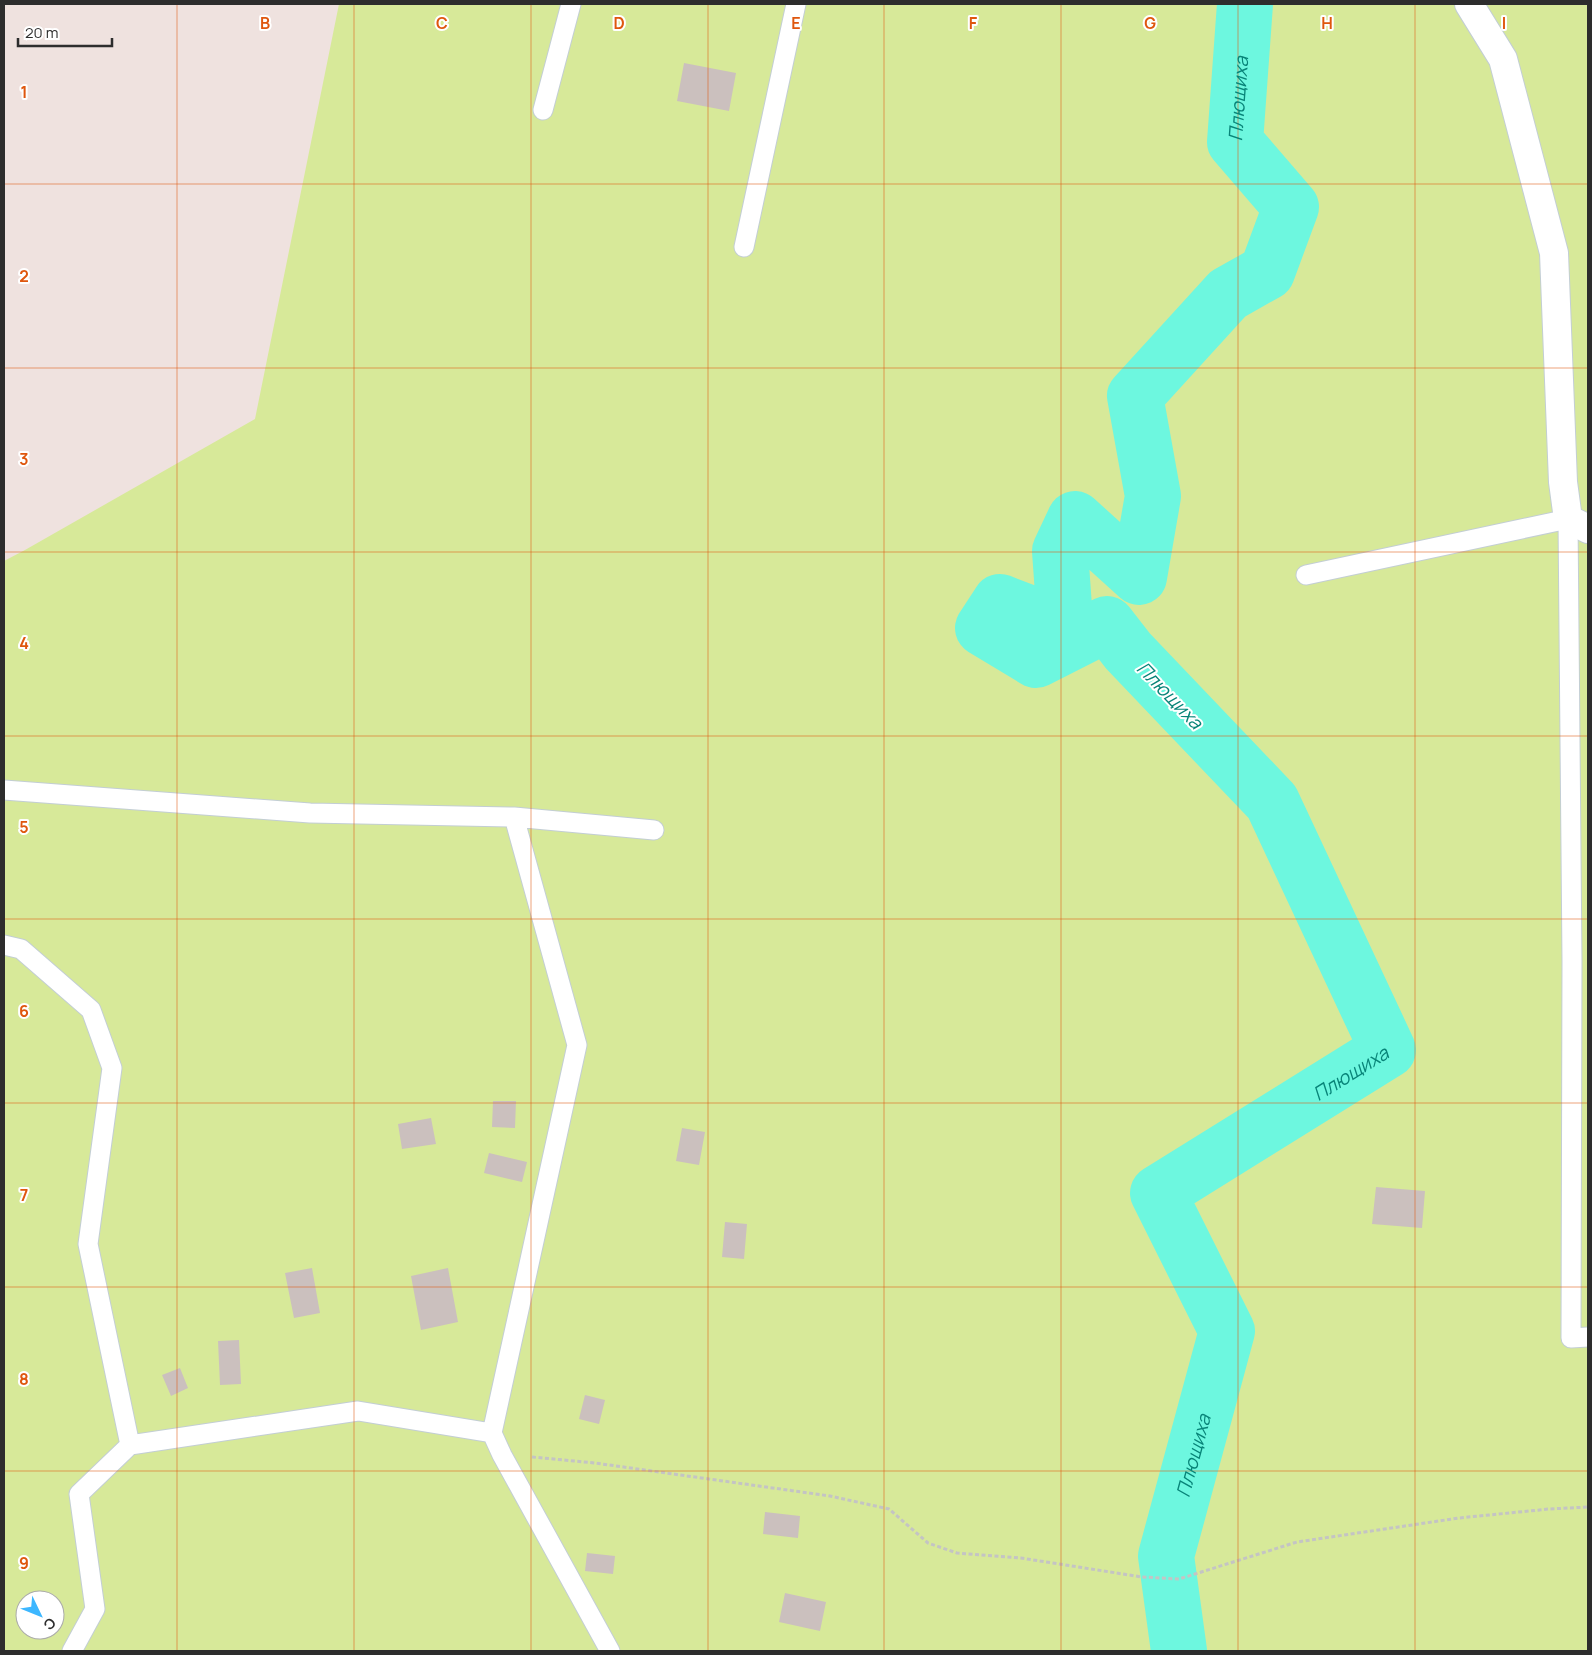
<svg xmlns="http://www.w3.org/2000/svg" width="1592" height="1655" font-family="Manrope,sans-serif">
<rect width="100%" height="100%" fill="#efe2df"/>
<!-- garden -->
<path fill="#d7e999" fill-rule="evenodd" d="M339,4H1588V1651H4V561L25,550L255,419ZM25,1600H55V1630H25Z"/>
<g fill="none" stroke-linecap="round" stroke-linejoin="round">
<!-- river -->
<path stroke="#6df7df" stroke-width="56" id="s1" d="M1179,1651L1166,1556L1227,1331L1158,1193L1388,1050L1272,802L1128,651L1107,624L1036,660L983,628L1000,602L1039,617L1064,607L1060,551L1075,519L1139,577L1153,496L1135,396L1228,294L1267,272L1291,207L1235,142L1245,4"/>
</g>
<!-- building -->
<path fill="#cbc0be" d="M684,63L736,73L729,111L677,101Z
M493,1101H516L515,1128L492,1127Z
M431,1118L436,1144L402,1149L398,1124Z
M682,1128L705,1132L699,1165L676,1161Z
M489,1153L527,1162L522,1182L484,1173Z
M1376,1187L1425,1191L1422,1228L1372,1224Z
M725,1222L747,1224L744,1259L722,1257Z
M312,1268L320,1313L294,1318L285,1273Z
M448,1268L458,1322L421,1330L411,1276Z
M239,1340L241,1384L220,1385L218,1341Z
M180,1368L188,1388L171,1396L162,1375Z
M585,1395L605,1400L599,1424L579,1419Z
M765,1512L800,1516L798,1538L763,1534Z
M587,1553L615,1556L613,1574L585,1571Z
M785,1593L826,1602L820,1631L779,1622Z"/>
<g fill="none" stroke-linecap="round" stroke-linejoin="round">
<defs>
<path id="service" d="M543,110L571,4
M744,247L796,4
M1306,575L1568,519L1572,961L1571,1338L1588,1337
M4,790L310,813L514,817L654,830
M514,817L577,1045L492,1433L502,1455L610,1651
M4,945L21,949L91,1010L112,1068L88,1244L130,1445
M72,1651L95,1609L79,1494L130,1445L358,1411L492,1433"/>
<path id="minor" d="M1469,4L1503,59L1554,253L1563,482L1568,519L1588,529"/>
</defs>
<!-- service casing -->
<use href="#service" stroke="#c3ced4" stroke-width="21"/>
<!-- minor casing -->
<use href="#minor" stroke="#c3ced4" stroke-width="30"/>
<!-- path -->
<path stroke="#c4c4c4" stroke-width="3" stroke-dasharray="4 2.5" stroke-linecap="butt" d="M532,1457L595,1463L830,1496L889,1509L928,1543L957,1553L1021,1558L1142,1577L1179,1579L1297,1542L1459,1518L1549,1509L1588,1507"/>
<!-- service -->
<use href="#service" stroke="#fff" stroke-width="19"/>
<!-- minor -->
<use href="#minor" stroke="#fff" stroke-width="28"/>
</g>
<!-- grid -->
<path fill="none" stroke="#df570e" stroke-width="1" stroke-opacity="0.55" d="M177,4V1651M354,4V1651M531,4V1651M708,4V1651M884,4V1651M1061,4V1651M1238,4V1651M1415,4V1651M4,184H1588M4,368H1588M4,552H1588M4,736H1588M4,919H1588M4,1103H1588M4,1287H1588M4,1471H1588"/>
<g text-anchor="middle" stroke-width="4" stroke-linejoin="round" paint-order="stroke">
<!-- water labels -->
<g font-size="19" font-style="italic" fill="#088478" stroke="#fff">
<text dy="7" stroke="none"><textPath href="#s1" startOffset="2255">Плющиха</textPath></text>
<text transform="translate(1170 695) rotate(46)" y="7">Плющиха</text>
<text dy="7" stroke="none"><textPath href="#s1" startOffset="710">Плющиха</textPath></text>
<text dy="7" stroke="none"><textPath href="#s1" startOffset="200">Плющиха</textPath></text>
</g>
</g>
<g font-size="16" text-anchor="middle" font-weight="bold" fill="#df570e" stroke="#fff" stroke-width="4" stroke-linejoin="round" paint-order="stroke">
<text x="265" y="29">B</text>
<text x="442" y="29">C</text>
<text x="619" y="29">D</text>
<text x="796" y="29">E</text>
<text x="973" y="29">F</text>
<text x="1150" y="29">G</text>
<text x="1327" y="29">H</text>
<text x="1504" y="29">I</text>
<text x="24" y="98">1</text>
<text x="24" y="282">2</text>
<text x="24" y="465">3</text>
<text x="24" y="649">4</text>
<text x="24" y="833">5</text>
<text x="24" y="1017">6</text>
<text x="24" y="1201">7</text>
<text x="24" y="1385">8</text>
<text x="24" y="1569">9</text>
</g>
<!-- border -->
<rect width="1592" height="1655" fill="none" stroke="#2d2d2d" stroke-width="10"/>
<!-- north arrow -->
<g transform="translate(40 1615) rotate(133)"><circle r="24" fill="#ffffff" stroke="#ababab"/>
<path d="M0-4L9 19L0 12L-9 19Z" fill="#3db7ff"/>
<text y="-8" font-size="14" font-weight="bold" text-anchor="middle" fill="#2d2d2d">С</text>
</g>
<!-- scale -->
<path d="M18 38v8h94v-8" fill="none" stroke="#2d2d2d" stroke-width="2.5"/>
<text x="25" y="38" font-size="15" fill="#2d2d2d" stroke="#ffffff" stroke-width="4" paint-order="stroke">20 m</text>
</svg>
